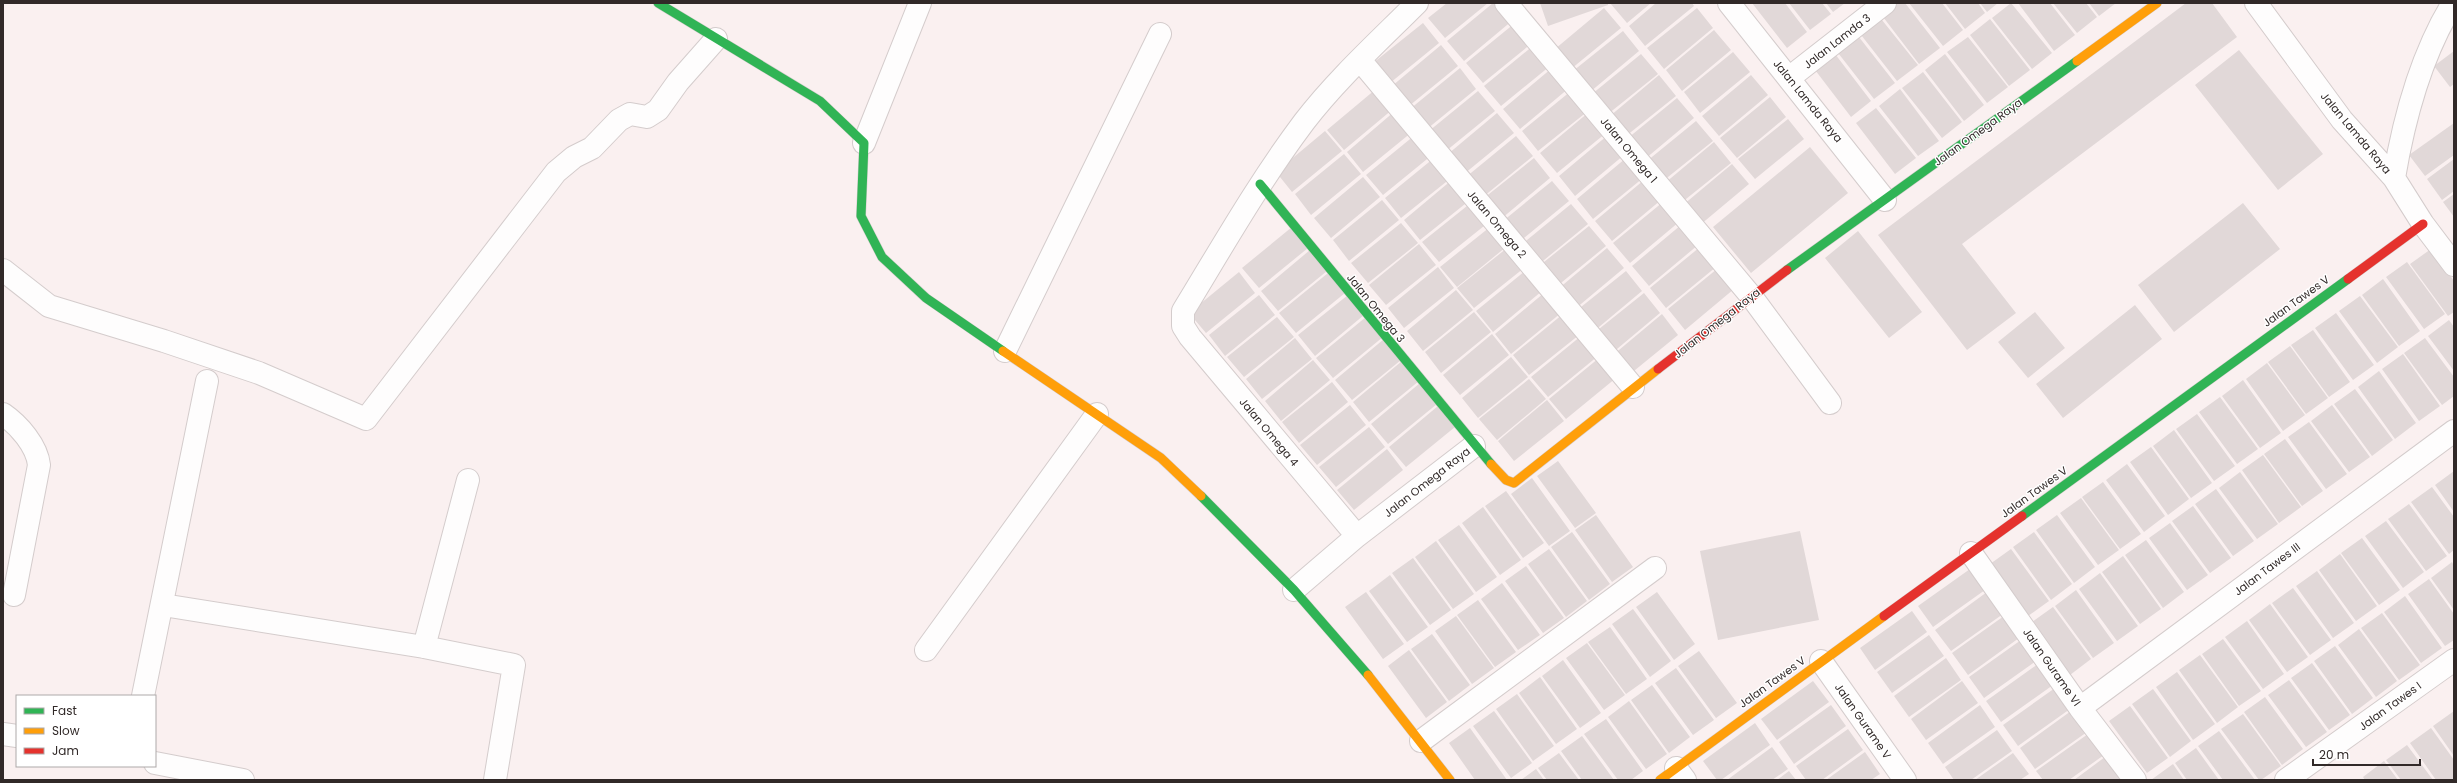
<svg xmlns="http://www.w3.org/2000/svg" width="2457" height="783" font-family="Poppins,sans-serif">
<rect width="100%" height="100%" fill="#faf0f0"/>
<!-- building -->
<path fill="#e1d8d8" d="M1447,3H1488L1445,38L1428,18Z
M1493,3H1499L1513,20L1464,61L1447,41Z
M1540,3H1608V5L1548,26Z
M1610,3H1651L1627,23Z
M1656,3H1692L1694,6L1645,46L1629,26Z
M1752,3H1785L1807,32L1787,48Z
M1789,3H1822L1831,14L1810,30Z
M1826,3H1845L1833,12Z
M1893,3H1905L1940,48L1919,64L1880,13Z
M1909,3H1942L1963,30L1943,46Z
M1945,3H1978L1985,13L1965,29Z
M1980,3H1998L1987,12Z
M2011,3L2052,53L2032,69L1992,18Z
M2018,3H2050L2075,35L2054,51Z
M2053,3H2086L2097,17L2077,33Z
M2089,3H2116L2099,16Z
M2186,3H2212L2237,37L1962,244L2016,313L1967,350L1878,235Z
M1604,8L1621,28L1571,69L1555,49Z
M1697,8L1713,28L1664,69L1647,48Z
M1878,15L1918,65L1897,81L1858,31Z
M1990,19L2030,70L2009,86L1970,35Z
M1423,23L1439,43L1390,83L1373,63Z
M1515,23L1532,43L1483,83L1466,63Z
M1714,30L1731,50L1682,91L1666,70Z
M1623,31L1639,51L1590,92L1573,71Z
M1855,32L1895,83L1874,99L1835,49Z
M1968,37L2008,87L1987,103L1947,52Z
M1441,45L1458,66L1409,106L1392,86Z
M1534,45L1550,66L1501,106L1484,86Z
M1832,50L1871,101L1851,117L1812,66Z
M2239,50L2323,154L2278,190L2195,85Z
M2454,51V84L2450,87L2434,66Z
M1733,52L1750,72L1700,113L1684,92Z
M1641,54L1658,74L1608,114L1592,94Z
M1945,54L1984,105L1964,121L1925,70Z
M1460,68L1476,89L1427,129L1410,109Z
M1552,68L1569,88L1520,129L1503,109Z
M1923,72L1962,122L1942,138L1902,88Z
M1659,75L1676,96L1626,136L1610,116Z
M1751,75L1768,95L1719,136L1702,116Z
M1376,89L1393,109L1344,150L1327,130Z
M1900,89L1939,141L1918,156L1879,106Z
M1478,91L1495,111L1446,151L1429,131Z
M1571,91L1588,111L1538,151L1522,131Z
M1770,97L1786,117L1737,158L1720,138Z
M1677,98L1694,118L1645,159L1628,138Z
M1876,108L1916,158L1895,174L1856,123Z
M1395,111L1412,132L1363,172L1347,152Z
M1589,112L1606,133L1557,173L1540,153Z
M1497,113L1514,133L1464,174L1448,154Z
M1788,119L1804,139L1755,179L1738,159Z
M1696,121L1713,141L1663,181L1647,161Z
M2454,123V155L2425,176L2409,155Z
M1325,131L1342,151L1292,192L1276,172Z
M1415,135L1432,155L1383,195L1366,175Z
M1608,135L1624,155L1575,196L1559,176Z
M1516,136L1533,156L1483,197L1466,177Z
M1714,142L1731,163L1681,203L1665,183Z
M1810,147L1848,193L1751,273L1713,227Z
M1344,154L1361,174L1311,215L1295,194Z
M1434,158L1451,178L1401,218L1385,198Z
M1534,158L1550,178L1501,219L1484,198Z
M1626,158L1643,178L1593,219L1577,199Z
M2454,159V191L2442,200L2427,179Z
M1732,164L1749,184L1700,225L1683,205Z
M1363,177L1380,197L1331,238L1314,218Z
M1453,179L1470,200L1420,240L1404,220Z
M1644,180L1661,200L1612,241L1595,221Z
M1552,181L1569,201L1519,242L1503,221Z
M2454,194V217L2443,202Z
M1382,200L1399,220L1349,261L1333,240Z
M1472,202L1489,222L1439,262L1422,242Z
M1663,202L1679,222L1630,263L1613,243Z
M2243,203L2280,249L2174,332L2138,285Z
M1571,204L1588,224L1538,265L1521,245Z
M1401,223L1418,243L1368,283L1351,263Z
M1681,225L1698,245L1649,286L1632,266Z
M1589,226L1606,246L1556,287L1539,266Z
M1292,227L1308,248L1259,288L1242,268Z
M1490,227L1506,247L1457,287L1440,267Z
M1858,231L1922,312L1889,338L1825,258Z
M1419,244L1436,265L1386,305L1369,285Z
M1700,247L1716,267L1666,308L1650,288Z
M1507,248L1524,268L1474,308L1457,288Z
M1607,248L1624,268L1575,309L1558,289Z
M2431,249L2454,281V312L2448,316L2410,264Z
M1310,250L1327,271L1278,311L1261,291Z
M2407,262L2445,314L2424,329L2386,277Z
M1438,267L1454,288L1404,328L1388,308Z
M1717,269L1734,289L1685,330L1668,309Z
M1525,271L1542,291L1493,332L1476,311Z
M1626,271L1642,291L1593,332L1576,311Z
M1239,272L1255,293L1206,333L1189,313Z
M1328,273L1345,293L1296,333L1279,313Z
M2383,279L2420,331L2399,346L2362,295Z
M1456,290L1473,310L1423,351L1407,331Z
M1544,293L1561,313L1511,354L1495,334Z
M1644,293L1660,313L1611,354L1594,333Z
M1259,295L1275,315L1225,356L1209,335Z
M1348,295L1364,315L1315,356L1298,335Z
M2360,296L2398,347L2377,363L2339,311Z
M2135,305L2162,339L2063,418L2036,384Z
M1474,312L1491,332L1441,373L1425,352Z
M2035,312L2065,348L2028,378L1998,342Z
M2336,313L2374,365L2353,380L2315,328Z
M1563,314L1579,335L1529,375L1513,355Z
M1662,314L1678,335L1629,375L1613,355Z
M1277,317L1294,337L1244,377L1227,357Z
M1366,317L1383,337L1333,378L1316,358Z
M2449,320L2454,327V371L2428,336Z
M2313,330L2350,382L2329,397L2291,345Z
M1492,334L1509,355L1460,395L1443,375Z
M1581,336L1598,356L1548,397L1531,377Z
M1295,338L1312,359L1262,399L1246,379Z
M2425,338L2454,377V396L2442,405L2404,353Z
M1384,339L1401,360L1352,400L1335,380Z
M2290,346L2328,398L2306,414L2268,362Z
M2403,354L2440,406L2419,421L2382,369Z
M1511,357L1528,377L1478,418L1462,398Z
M1599,358L1616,378L1566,419L1549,399Z
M1313,360L1330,380L1281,421L1265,401Z
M1402,361L1419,381L1369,422L1353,402Z
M2267,363L2305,415L2283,431L2246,379Z
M2379,371L2416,423L2395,439L2358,387Z
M1529,379L1546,399L1497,440L1479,419Z
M2243,380L2281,433L2260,448L2222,396Z
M1332,382L1348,402L1299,443L1282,422Z
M1420,383L1437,404L1388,444L1371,424Z
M2355,389L2393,440L2372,456L2334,404Z
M2220,397L2258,449L2237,464L2199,412Z
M1547,400L1564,421L1514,461L1498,441Z
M1350,405L1366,425L1317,465L1300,445Z
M2332,405L2370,457L2349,472L2311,421Z
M1438,406L1455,427L1406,467L1389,447Z
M2197,414L2235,466L2214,481L2176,429Z
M2309,422L2347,474L2326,489L2288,437Z
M1369,427L1385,447L1336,487L1319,467Z
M2174,430L2212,483L2191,498L2153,446Z
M2285,439L2323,491L2302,506L2264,454Z
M2151,447L2189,499L2168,515L2130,462Z
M1387,449L1403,470L1354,510L1337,490Z
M2263,455L2301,507L2279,523L2242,470Z
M1558,461L1596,513L1575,528L1537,476Z
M2127,464L2165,516L2144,532L2106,480Z
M2454,471V512L2435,485Z
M2240,472L2278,524L2257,539L2219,488Z
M1532,478L1570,531L1549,546L1511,494Z
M2103,482L2141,534L2120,549L2082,497Z
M2432,487L2454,517V550L2449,554L2411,502Z
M2216,489L2254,541L2233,556L2195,504Z
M1506,491L1544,543L1523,558L1485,506Z
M2081,498L2119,550L2098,565L2060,513Z
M2409,504L2447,556L2426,571L2388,519Z
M2193,506L2231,558L2210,573L2172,521Z
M1483,507L1521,560L1500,575L1462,523Z
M1596,515L1633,567L1612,582L1575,530Z
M2057,515L2095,567L2074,583L2036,530Z
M2386,521L2424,572L2403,588L2365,536Z
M2170,523L2208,575L2187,590L2149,538Z
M1459,525L1497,577L1476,592L1438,540Z
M1800,531L1819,620L1718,640L1700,551Z
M1572,532L1610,584L1589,600L1551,547Z
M2034,532L2072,584L2051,600L2013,547Z
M2362,538L2400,590L2379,605L2341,553Z
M2146,540L2184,592L2163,608L2125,555Z
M1436,541L1474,594L1453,609L1415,557Z
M1549,549L1587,601L1566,617L1528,564Z
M2011,549L2049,601L2028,616L1990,564Z
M2340,554L2377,606L2356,621L2319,570Z
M2123,556L2161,609L2140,624L2102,572Z
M1413,558L1451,610L1430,625L1392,573Z
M2452,562L2454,566V610L2431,578Z
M1526,566L1564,618L1543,633L1505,581Z
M1970,569L1985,590L1933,627L1918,606Z
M2317,571L2354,623L2333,638L2296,586Z
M2100,573L2138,626L2117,641L2079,589Z
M1390,575L1428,627L1407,642L1369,591Z
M2429,579L2454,614V640L2445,646L2408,594Z
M1502,583L1540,635L1518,650L1481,599Z
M2293,588L2331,640L2310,655L2272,603Z
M2076,590L2114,643L2093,658L2055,606Z
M1366,592L1404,644L1383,659L1345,607Z
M1657,592L1695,644L1674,660L1636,607Z
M1987,592L2003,614L1951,651L1935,630Z
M2405,596L2442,648L2421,663L2384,612Z
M1478,600L1516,652L1495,667L1457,615Z
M2270,604L2308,657L2287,672L2249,620Z
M2053,607L2091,659L2070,675L2032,622Z
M1633,609L1671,661L1650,677L1612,624Z
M1912,611L1927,632L1875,670L1860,648Z
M2382,613L2420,665L2399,680L2361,628Z
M1456,616L1494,668L1472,684L1435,631Z
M2004,616L2019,638L1968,675L1952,653Z
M2247,621L2284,674L2263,689L2225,637Z
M1610,627L1647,679L1626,694L1588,642Z
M2359,629L2397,681L2376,697L2338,645Z
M1432,634L1470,685L1449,701L1411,649Z
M1929,635L1944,656L1892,693L1877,672Z
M2223,639L2261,691L2239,706L2202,654Z
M2021,640L2036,661L1984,698L1969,677Z
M1587,643L1625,695L1604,710L1566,658Z
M2335,646L2373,698L2352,714L2314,661Z
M1409,650L1447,702L1426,718L1388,666Z
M1699,651L1737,703L1716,718L1678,666Z
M2200,655L2238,707L2217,723L2179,670Z
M1946,658L1961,680L1909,717L1894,696Z
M1563,660L1601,713L1580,728L1542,676Z
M2312,663L2350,715L2329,730L2291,678Z
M2038,664L2053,685L2001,722L1986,701Z
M1676,668L1714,720L1693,735L1655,683Z
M2177,672L2215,724L2193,740L2156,687Z
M1540,677L1577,729L1556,744L1519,693Z
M2289,680L2327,732L2306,747L2268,695Z
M1813,681L1829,702L1777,740L1761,719Z
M1962,681L1978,703L1926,740L1911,719Z
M1652,685L1690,737L1669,753L1631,700Z
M2055,688L2070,709L2018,746L2003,725Z
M2153,689L2191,741L2170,757L2132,704Z
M1517,694L1554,746L1533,761L1496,709Z
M2265,697L2303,749L2282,765L2244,712Z
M1629,701L1667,754L1646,769L1608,717Z
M1831,705L1846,726L1794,764L1779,742Z
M1980,705L1995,727L1943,764L1928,743Z
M2130,706L2168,758L2147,773L2109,721Z
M1494,711L1532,763L1511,778L1473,726Z
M2071,711L2087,732L2035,769L2020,748Z
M2454,711V756L2433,726Z
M2243,714L2281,766L2261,780H2259L2221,729Z
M1606,719L1643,771L1631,780H1618L1584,734Z
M1755,723L1770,745L1721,780H1717L1703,761Z
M1470,728L1507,780H1475L1449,743Z
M2431,728L2454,760V780H2436L2410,743Z
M1848,729L1863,750L1822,780H1806L1796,766Z
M1997,730L2012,751L1971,780H1954L1945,767Z
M2219,731L2255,780H2223L2198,746Z
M2088,734L2104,755L2069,780H2043L2036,771Z
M1582,736L1614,780H1582L1561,751Z
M2407,745L2433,780H2401L2386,760Z
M1772,747L1788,769L1772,780H1727Z
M2196,748L2219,780H2187L2175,763Z
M1865,752L1880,774L1871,780H1826Z
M1559,753L1579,780H1547L1538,768Z
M2013,753L2029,774L2020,780H1975Z
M2105,757L2121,779L2074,780Z
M2384,761L2398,780H2365L2363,777Z
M2173,764L2184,780H2151Z
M1536,769L1544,780H1521Z
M1789,771L1796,780H1777Z"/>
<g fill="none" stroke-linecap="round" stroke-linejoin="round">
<defs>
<path id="street" d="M1506,3L1751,296L1830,403
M1729,3L1885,200
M2256,3L2342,120L2394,178L2423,224L2454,265
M1360,60L1633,387
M1789,78L1885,3
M864,143L920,3
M2394,178C2404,118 2421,55 2453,3
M3,270L49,306L164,341L259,373L366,419L556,172L574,157L592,148L619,120L630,114L647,117L658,110L678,82L716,39
M1005,351L1160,34
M3,414C19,425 37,446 39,465L14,595
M1357,536L1190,337L1183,326V311C1222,247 1259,182 1304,122C1337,79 1379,41 1417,3
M1971,553L2080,708L2135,780
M1294,590L1357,536L1474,446
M163,605L424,647L514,665L495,780
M424,647L468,480
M926,650L1097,414
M1821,661L1905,780
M143,696L207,381
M2080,708L2454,431
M3,734L17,736
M1421,741L1655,568
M155,763L243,780
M1676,768L1685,780
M2286,780L2454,660"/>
<path id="fast" d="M658,3L820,101L864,143L861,216L882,257L926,298L1003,351
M1260,184L1491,464
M1787,270L2077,61
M1201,496L1294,590L1368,675
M2022,516L2348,279"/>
<path id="slow" d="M2077,61L2157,3
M1003,351L1161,458L1201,496
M1491,464L1506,480L1514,483L1658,369
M1368,675L1450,780
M1660,780L1884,616"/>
<path id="jam" d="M2348,279L2423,224
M1658,369L1787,270
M1884,616L2022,516"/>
</defs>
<!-- street casing -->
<use href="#street" stroke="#d4cccc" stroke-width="24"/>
<!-- fast casing -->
<use href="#fast" stroke="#d4cccc" stroke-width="10"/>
<!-- slow casing -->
<use href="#slow" stroke="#d4cccc" stroke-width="10"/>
<!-- jam casing -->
<use href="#jam" stroke="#d4cccc" stroke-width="10"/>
<!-- street -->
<use href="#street" stroke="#fefdfd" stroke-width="22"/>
<!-- fast -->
<use href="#fast" stroke="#30b455" stroke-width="9"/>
<!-- slow -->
<use href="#slow" stroke="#ff9f0a" stroke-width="9"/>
<!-- jam -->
<use href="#jam" stroke="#e5322d" stroke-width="9"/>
</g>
<g text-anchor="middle" stroke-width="3" stroke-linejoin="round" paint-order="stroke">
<!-- street labels -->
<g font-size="11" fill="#312928" stroke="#fff">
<text transform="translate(1837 41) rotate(-38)" y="4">Jalan Lamda 3</text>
<text transform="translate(1808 101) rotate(51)" y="4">Jalan Lamda Raya</text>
<text transform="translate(1978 132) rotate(-36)" y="4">Jalan Omega Raya</text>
<text transform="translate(2356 133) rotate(50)" y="4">Jalan Lamda Raya</text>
<text transform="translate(1629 150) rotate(50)" y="4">Jalan Omega 1</text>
<text transform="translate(1497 224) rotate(50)" y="4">Jalan Omega 2</text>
<text transform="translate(2296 301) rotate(-36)" y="4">Jalan Tawes V</text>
<text transform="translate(1376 308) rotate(51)" y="4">Jalan Omega 3</text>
<text transform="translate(1717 323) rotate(-38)" y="4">Jalan Omega Raya</text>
<text transform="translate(1269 432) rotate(50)" y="4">Jalan Omega 4</text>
<text transform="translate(1427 482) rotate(-38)" y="4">Jalan Omega Raya</text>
<text transform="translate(2034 492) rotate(-36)" y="4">Jalan Tawes V</text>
<text transform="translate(2267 569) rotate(-37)" y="4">Jalan Tawes III</text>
<text transform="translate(2052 667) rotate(55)" y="4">Jalan Gurame VI</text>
<text transform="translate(1772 682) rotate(-36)" y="4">Jalan Tawes V</text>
<text transform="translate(2390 706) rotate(-36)" y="4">Jalan Tawes I</text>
<text transform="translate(1863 721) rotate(55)" y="4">Jalan Gurame V</text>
</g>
</g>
<!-- border -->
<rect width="2457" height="783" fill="none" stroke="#312928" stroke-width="8"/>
<!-- legend -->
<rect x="16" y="695" width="140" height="72" fill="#ffffff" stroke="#ada9a9"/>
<rect x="24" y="708" width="20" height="6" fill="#30b455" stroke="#ada9a9"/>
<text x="52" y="715" font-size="12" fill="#312928">Fast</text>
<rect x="24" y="728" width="20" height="6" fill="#ff9f0a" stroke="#ada9a9"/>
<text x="52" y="735" font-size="12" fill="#312928">Slow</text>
<rect x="24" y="748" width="20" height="6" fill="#e5322d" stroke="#ada9a9"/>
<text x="52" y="755" font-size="12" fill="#312928">Jam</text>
<!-- scale -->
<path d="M2313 759v6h107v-6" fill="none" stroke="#312928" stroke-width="2"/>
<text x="2319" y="759" font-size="12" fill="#312928" stroke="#ffffff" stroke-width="3" paint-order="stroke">20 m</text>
</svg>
